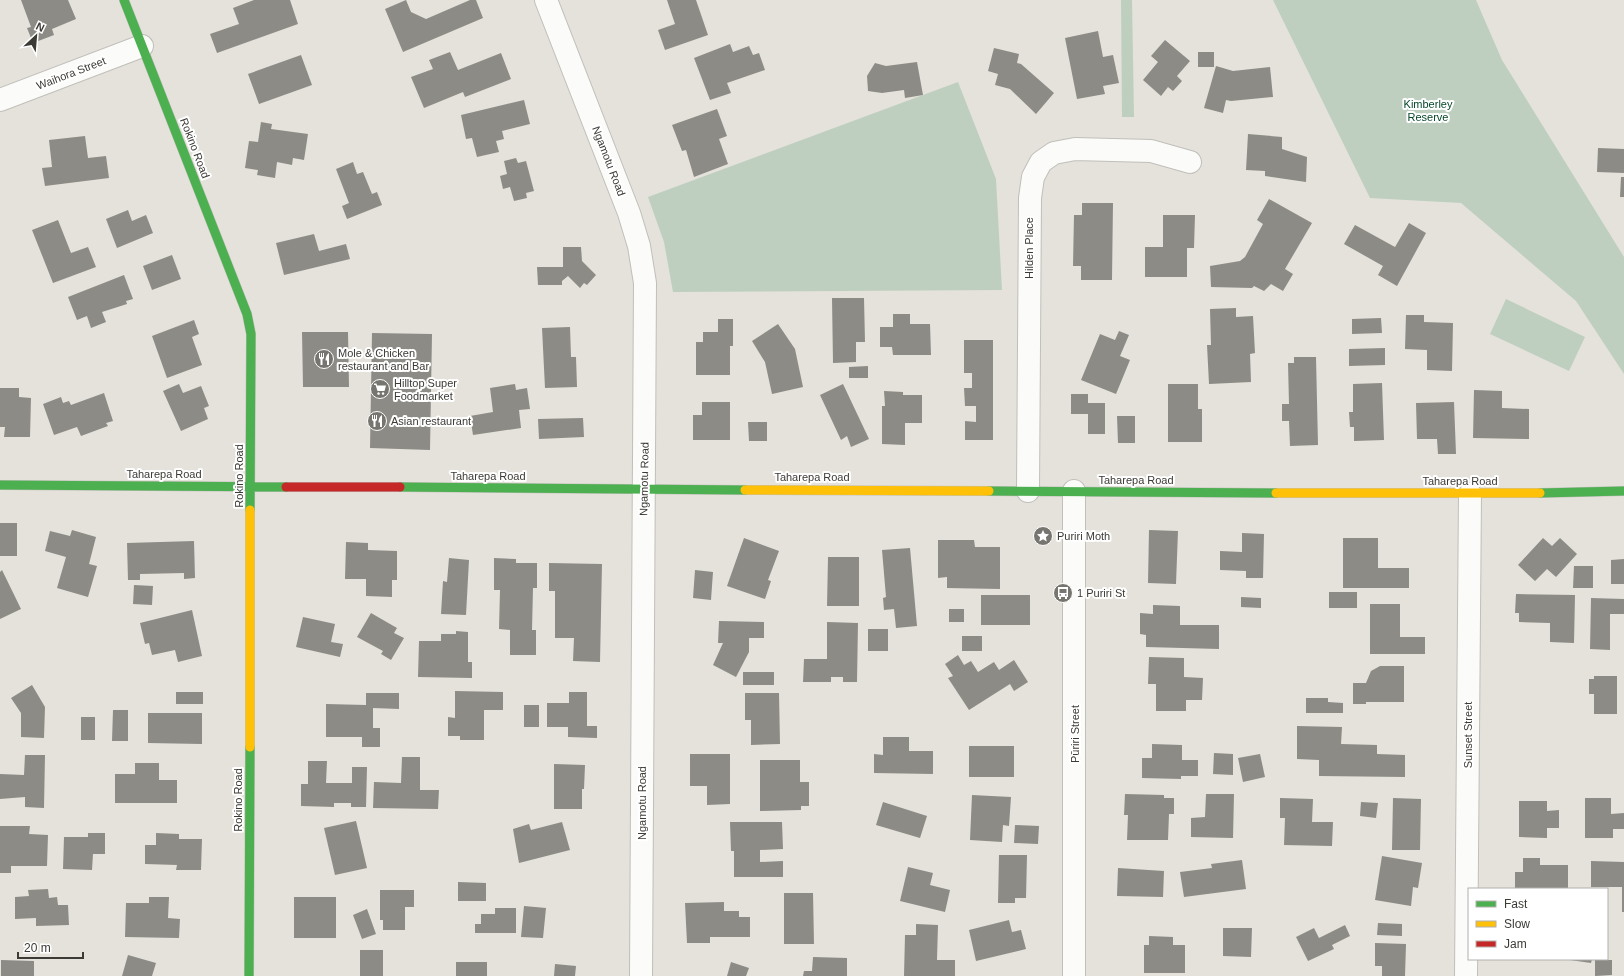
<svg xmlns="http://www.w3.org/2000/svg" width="1624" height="976" font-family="Helvetica,sans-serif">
<rect width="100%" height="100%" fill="#e4e2da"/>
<!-- green -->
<path fill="#becfc0" d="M1121,0H1132L1134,117H1122Z
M1273,0H1476L1502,60L1624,257V374L1576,301L1461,203L1370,198Z
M958,82L996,179L1002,290L673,292L664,242L648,197Z
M1506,299L1585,337L1569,371L1490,334Z"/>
<!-- building -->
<path fill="#8c8b85" d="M21,0H68L76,19L52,29L54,35L33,43L27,28L31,27Z
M254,0H290L298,24L217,53L210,34L239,24L233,8Z
M406,0L411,12L426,19L470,0H476L483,18L403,52L385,9Z
M667,0H696L708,35L665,50L658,30L675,24Z
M1098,31L1103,57L1113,55L1119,83L1103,86L1105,94L1077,99L1065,38Z
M1165,40L1190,61L1177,76L1182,81L1173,91L1168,87L1161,96L1143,80L1158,62L1151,56Z
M730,44L733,52L749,46L753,55L759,53L765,70L727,83L731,93L710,100L694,58Z
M994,48L1019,54L1017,63L1021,64L1054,93L1036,114L1010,89L995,85L998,74L988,71Z
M450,52L458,70L501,53L511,79L465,97L463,92L424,108L411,77L433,69L429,60Z
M1198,52H1214V67H1198Z
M301,55L312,85L259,104L248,74Z
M917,62L923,95L905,98L904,90L882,93L868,91L867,76L875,63L886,66Z
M1216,66L1233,71L1270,67L1273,97L1231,101L1226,100L1223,113L1204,108Z
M524,100L530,124L502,131L504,139L496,141L499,152L477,157L472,138L466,139L461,115Z
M717,109L727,136L719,139L728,164L694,177L686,150L682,151L672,125Z
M261,122L272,124L271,129L308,134L304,160L293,158L292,165L277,162L275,178L257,175L258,170L245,168L249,141L258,142Z
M1248,134L1282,137V149L1307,157L1306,182L1265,176V171L1246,170Z
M85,136L88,158L106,156L109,178L45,186L42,168L52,167L49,140Z
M1598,148L1624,149V173L1597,172Z
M516,158L518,163L526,161L534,191L526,193L527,198L514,201L510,187L503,189L500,176L507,174L504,161Z
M353,162L357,174L363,172L372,194L377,192L382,205L347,219L342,206L349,203L336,169Z
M1621,177H1624V197H1620Z
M1269,199L1312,223L1285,269L1293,274L1283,291L1271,284L1264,291L1254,286L1252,288L1211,287L1210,266L1240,261L1245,257L1263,224L1257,220Z
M1082,203H1113L1112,280H1081V266H1073L1074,215H1082Z
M128,210L132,221L146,215L153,233L117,248L106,219Z
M1163,215H1195L1194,248H1187V277H1145V247H1163Z
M58,220L71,253L88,247L96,267L53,283L32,230Z
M1409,223L1426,233L1397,286L1378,275L1383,266L1344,244L1355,225L1395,247Z
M314,234L319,251L346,244L350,259L284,275L276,243Z
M563,247H581L582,261L596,275L587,285L584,283L580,288L568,276L562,281V285H538L537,267H563Z
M172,255L181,279L152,290L143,266Z
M124,275L133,299L126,301L127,304L102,312L106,322L91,328L87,316L77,320L68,297Z
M832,298H864L865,342H856V362L833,363Z
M1236,308V317L1253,316L1255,353L1250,354L1251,382L1209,384L1207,345H1211L1210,309Z
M893,314H910V324H930L931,355H893L892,347H880V327H893Z
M1406,315H1424V322L1453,323L1452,371L1427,370V350L1405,349Z
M1381,318L1382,333L1352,334V319Z
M718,319H733V346H730V375H696V342H703V332H718Z
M194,320L199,334L192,337L202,365L167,378L152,336Z
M778,324L795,349L803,387L772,394L765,362L752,341Z
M570,327L571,357H576L577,387L545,388L542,328Z
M1119,331L1129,335L1120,356L1130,360L1116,394L1081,380L1100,334L1115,340Z
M302,332H348L349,387H303Z
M372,333L432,334L430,450L370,448Z
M964,340H993V440H965V421L976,422V406H965L964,388H972V373H964Z
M1385,348V365L1349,366V349Z
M1294,357H1316L1318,445L1290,446L1289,421H1282V404H1289L1288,363H1294Z
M868,366V378H849V367Z
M1382,383L1384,440L1354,441V427H1350L1349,412H1353V384Z
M179,384L183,393L201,386L209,406L204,408L208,419L181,431L163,391Z
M515,384L516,390L527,388L530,409L519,410L521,428L473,435L470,416L493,412L490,388Z
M843,384L869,439L851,447L847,436L841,440L820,395Z
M1168,384H1198V409H1202V442H1168Z
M0,388H19V397L31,398L30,437H4L5,427H0Z
M1474,390L1502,391V408L1529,409V439L1473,438Z
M884,391L903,392V395H922V423H905V445L882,444V406H885Z
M104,393L113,421L106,423L108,426L81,436L77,427L54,435L43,404L61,397L63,403L69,401L71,405Z
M1071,394H1088V403H1105V434H1088V414H1071Z
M702,402H730V440H693V415H702Z
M1454,402L1456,454H1438L1437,439H1417L1416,403Z
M1117,416H1135V443H1118Z
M583,418L584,437L539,439L538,419Z
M748,422H767V441H749Z
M0,523H17V556H0Z
M72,530L96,537L89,564L97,566L88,597L57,588L66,557L45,551L50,531L70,536Z
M1149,530L1178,531L1176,584L1148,583Z
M1242,533L1264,534L1263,578H1246V571L1220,570V551L1242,552Z
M744,538L779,551L768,580L771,581L765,599L727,586Z
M1343,538H1378V568H1409V588H1343Z
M1543,538L1552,546L1560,538L1577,554L1556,577L1547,569L1535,581L1518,565Z
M938,540H974L975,547H1000V589L947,588V577L938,578Z
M194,541L195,578L184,579V573L140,574V580H128L127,543Z
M346,542L368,543V550L397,551V580H392V597L366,596V579H345Z
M910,548L917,626L896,628L894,609L884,610L883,598L886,597L882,550Z
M828,557H859V606H827Z
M449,558L469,560L466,615L441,614L443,581L447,582Z
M494,558L516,559V563H537V588H533L532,630H536V655H510V630L499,629L500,590H494Z
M1624,559V584H1611V560Z
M549,563L602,564L600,662L573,661L574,638H555V591H549Z
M1574,566H1593V588H1573Z
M2,570L21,609L0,619V572Z
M695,570L713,572L711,600L693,598Z
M134,585L153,586L152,605L133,604Z
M1329,592H1357V608H1329Z
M1516,594L1575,595L1574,643L1550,642V623L1519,622V613H1515Z
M981,595H1030V625H981Z
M1241,597L1261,598V608L1241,607Z
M1591,598L1624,599V614H1610V650L1590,649Z
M1370,604H1400V637H1425V654H1370Z
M1153,605L1180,606V625H1219V649L1146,647V635L1140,634V613L1153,614Z
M949,609H964V622H949Z
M192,610L202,656L178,662L175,650L152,655L149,643L145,644L140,623Z
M371,613L397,628L394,633L404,638L391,660L381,654L383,651L357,637Z
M303,617L335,624L331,642L343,644L340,657L296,647Z
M719,621L764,622V638H749V652L736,677L713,665L723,643H718Z
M827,622L858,623L857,682H843V677H831V682H803L804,659H827Z
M868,629H888V651H868Z
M456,631L468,632V662H472V678L418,677L419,641H441V634H456Z
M962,636H982V651H962Z
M958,655L964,665L971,661L978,672L994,662L999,670L1014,660L1028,682L1014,691L1010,684L969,710L948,678L953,676L945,664Z
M1149,657L1184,658V677L1203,678L1202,700H1186V711H1156V684H1148Z
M1380,666H1404V702H1366V704H1353V683H1366L1371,671Z
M743,672H774V685H743Z
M1594,676H1617V714H1594V694H1589V679H1594Z
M32,685L45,707L44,738L21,737V713L11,698Z
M455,691L503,692V710H484V740H460V736H448V717L455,718Z
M176,692H203V704H176Z
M569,692H587V726H597V738L568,737V727H547V703H569Z
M366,693H399V709L373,708V728H380V747H362V737H326V704L366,705Z
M745,693H779L780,744L751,745V720H745Z
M1306,698H1328V702L1343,703V713H1306Z
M524,705H539V727H524Z
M113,710H128V741H112Z
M148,713H202V744L148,743Z
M81,717H95V740H81Z
M1297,726L1342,727L1341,744L1377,745V754L1405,755V777L1319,776V760L1297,759Z
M883,737H909V751H933V774L874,773V754L883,755Z
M1152,744L1182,745V760H1198V776H1181V779L1142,778V758H1152Z
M969,746H1014V777H969Z
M1214,753L1233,754V775L1213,774Z
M690,754H730V804L707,805V786H690Z
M1260,754L1265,777L1243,782L1238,758Z
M25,755H45L44,808L25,807V797L0,799V774L24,775Z
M402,757H420V790H439L438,809L373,808L374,782L401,783Z
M760,760H800V782H809V806H801V810L760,811Z
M308,761H327L326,783H352V767H367L366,807H351V803H334V807L301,806V784H308Z
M135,763H159V780H177V803H115V774H135Z
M554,764L585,765L584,789H582V809H554Z
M1125,794L1164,795V798H1174V814H1169L1168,840H1127L1128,815H1124Z
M1206,794H1234L1233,838L1191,837V818L1205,817Z
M972,795L1011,797L1009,826L1003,825L1002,842L970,840Z
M1280,798L1313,799L1312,822H1333L1332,846L1284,845L1285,818H1280Z
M1393,798L1421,799L1420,850H1392Z
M1585,798H1611V814L1624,813V829H1613V838H1585Z
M1519,801H1547V811L1559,810V828H1547V838L1519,837Z
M883,802L927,816L920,838L876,825Z
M1361,802L1378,803L1376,818L1360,816Z
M356,821L367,868L335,875L324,828Z
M562,822L570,850L519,863L513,829L529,824L531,830Z
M730,822H782L783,849L760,850V862L783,861V877H734V851H731Z
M1015,825L1039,826L1038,844L1014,843Z
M0,826H30L29,834L48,835L47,866H11V873H0Z
M88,833H105V854H93L92,870L63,869L64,837H88Z
M156,833L179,834V839H202L201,870H176L177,865L145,864V845H156Z
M999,855H1027L1026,898H1015V903H998Z
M1382,856L1422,863L1418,888L1413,887L1411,906L1375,900Z
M1523,858H1540V865H1568V889H1515V872H1523Z
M1242,860L1246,889L1184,897L1180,872L1212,868L1211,864Z
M1591,861L1624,862V912H1622V887H1591Z
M908,867L933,873L930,885L950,890L945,912L900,901Z
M1118,868L1164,871L1163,897L1117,896Z
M458,882L486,883V901H458Z
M48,889L49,898L57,897L58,905H68L69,925L36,926V918L15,919V897L29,896L28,890Z
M380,890H414V907H405V930H383V920H380Z
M784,893H813L814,944H784Z
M149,897H169L168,918L180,919L179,938L125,937L126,903H149Z
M294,897H336V938H294Z
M724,902V911H739V917H750V937H710V943H687L685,903Z
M524,906L546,908L543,938L521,937Z
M495,908H516V933H475V924H481V914H495Z
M367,909L376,934L362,939L353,915Z
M1009,920L1012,932L1021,930L1026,949L976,961L969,930Z
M1378,923L1402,924V936L1377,935Z
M916,924L938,925L937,960H955V976H904L905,935H916Z
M1345,925L1350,936L1332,945L1334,949L1308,961L1296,937L1314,928L1319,938Z
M1223,928H1252L1251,957L1223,956Z
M1149,936L1173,937V945H1185V973H1144V945H1149Z
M1375,943L1406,944L1405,976H1382V966H1375Z
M360,950H383V976H360Z
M128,955L156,963L152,976H122Z
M813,957L847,958V976H803L804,971H812Z
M1563,959H1592L1591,963Z
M1,960L34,961V976H1Z
M1595,960H1612V975L1595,976Z
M456,962H487V976H456Z
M731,962L749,968L746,976H727Z
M555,964L576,966L575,976H554Z"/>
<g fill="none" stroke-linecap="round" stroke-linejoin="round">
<defs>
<path id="street" d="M546,0L629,213L639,246L645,283L641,976
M0,100L142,46
M1028,491L1030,198L1033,177L1041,162L1054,153L1075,149L1151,151L1190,162
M1074,976V491
M1466,976L1470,494"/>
<path id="fast" d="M124,0L247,314L251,334L250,510
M0,485L286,487
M400,487L745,490
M989,491L1276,493
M1540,493L1624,491
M249,976L250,747"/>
<path id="slow" d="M745,490L989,491
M1276,493H1540
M250,747V510"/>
<path id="jam" d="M286,487H400"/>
</defs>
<!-- street casing -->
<use href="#street" stroke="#c1bfba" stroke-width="24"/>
<!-- fast casing -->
<use href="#fast" stroke="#c1bfba" stroke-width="10"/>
<!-- slow casing -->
<use href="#slow" stroke="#c1bfba" stroke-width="10"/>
<!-- jam casing -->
<use href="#jam" stroke="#c1bfba" stroke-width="10"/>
<!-- street -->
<use href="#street" stroke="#fbfbf9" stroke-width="22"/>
<!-- fast -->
<use href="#fast" stroke="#4caf50" stroke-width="9"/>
<!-- slow -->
<use href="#slow" stroke="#ffc107" stroke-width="9"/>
<!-- jam -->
<use href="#jam" stroke="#c62828" stroke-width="9"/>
</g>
<!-- icons -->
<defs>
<symbol id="restaurant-disc" viewBox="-11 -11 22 22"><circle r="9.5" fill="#77756f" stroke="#fff"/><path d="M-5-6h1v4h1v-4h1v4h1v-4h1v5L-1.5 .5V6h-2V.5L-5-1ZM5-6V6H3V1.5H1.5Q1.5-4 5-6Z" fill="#fff"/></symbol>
<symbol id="supermarket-disc" viewBox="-11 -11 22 22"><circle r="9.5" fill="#77756f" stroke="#fff"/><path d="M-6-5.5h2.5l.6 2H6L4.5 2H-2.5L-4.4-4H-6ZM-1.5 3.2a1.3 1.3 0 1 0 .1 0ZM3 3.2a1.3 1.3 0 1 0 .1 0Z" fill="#fff"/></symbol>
<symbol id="sight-disc" viewBox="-11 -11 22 22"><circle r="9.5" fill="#77756f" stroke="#fff"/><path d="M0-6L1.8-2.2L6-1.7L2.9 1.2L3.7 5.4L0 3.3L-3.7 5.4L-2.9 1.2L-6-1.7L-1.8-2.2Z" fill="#fff"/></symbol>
<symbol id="bus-disc" viewBox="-11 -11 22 22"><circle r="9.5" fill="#77756f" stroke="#fff"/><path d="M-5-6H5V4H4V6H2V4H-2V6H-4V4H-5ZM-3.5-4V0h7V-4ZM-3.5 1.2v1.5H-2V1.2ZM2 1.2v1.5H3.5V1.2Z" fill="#fff"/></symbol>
</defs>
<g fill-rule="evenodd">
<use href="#restaurant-disc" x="313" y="348" width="22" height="22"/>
<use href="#supermarket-disc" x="369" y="378" width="22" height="22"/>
<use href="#restaurant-disc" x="366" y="410" width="22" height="22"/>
<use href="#sight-disc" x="1032" y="525" width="22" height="22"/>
<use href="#bus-disc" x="1052" y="582" width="22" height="22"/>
</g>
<g text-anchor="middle" stroke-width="4" stroke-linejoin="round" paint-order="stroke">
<!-- street labels -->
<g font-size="11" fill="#3c3a35" stroke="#fff">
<text transform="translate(71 73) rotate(-21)" y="4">Waihora Street</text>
<text transform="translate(195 148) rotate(69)" y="4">Rokino Road</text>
<text transform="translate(609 161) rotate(69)" y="4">Ngamotu Road</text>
<text transform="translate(1029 248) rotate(-90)" y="4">Hilden Place</text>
<text x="164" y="478">Taharepa Road</text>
<text transform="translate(239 476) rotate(-90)" y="4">Rokino Road</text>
<text x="488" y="480">Taharepa Road</text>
<text x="812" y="481">Taharepa Road</text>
<text transform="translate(644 479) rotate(-89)" y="4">Ngamotu Road</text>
<text x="1136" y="484">Taharepa Road</text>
<text x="1460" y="485">Taharepa Road</text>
<text transform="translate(1075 734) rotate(-90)" y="4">Pūriri Street</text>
<text transform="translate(1468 735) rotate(-90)" y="4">Sunset Street</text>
<text transform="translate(238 800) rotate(-90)" y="4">Rokino Road</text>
<text transform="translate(642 803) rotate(-90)" y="4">Ngamotu Road</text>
</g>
<!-- park labels -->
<g font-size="11" fill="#06472a" stroke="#fff">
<text x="1428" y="108">Kimberley<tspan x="1428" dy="13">Reserve</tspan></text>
</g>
<!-- poi labels -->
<g font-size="11" fill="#3c3a35" stroke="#fff" text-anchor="start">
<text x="338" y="357">Mole &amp; Chicken<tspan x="338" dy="13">restaurant and Bar</tspan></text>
<text x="394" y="387">Hilltop Super<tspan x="394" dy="13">Foodmarket</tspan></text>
<text x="391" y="425">Asian restaurant</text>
<text x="1057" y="540">Puriri Moth</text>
<text x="1077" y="597">1 Puriri St</text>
</g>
</g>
<!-- legend -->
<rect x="1468" y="888" width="140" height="72" fill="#ffffff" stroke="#b1b0ae"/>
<rect x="1476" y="901" width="20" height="6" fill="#4caf50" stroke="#b1b0ae"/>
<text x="1504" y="908" font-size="12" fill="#3c3a35">Fast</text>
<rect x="1476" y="921" width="20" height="6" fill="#ffc107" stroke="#b1b0ae"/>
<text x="1504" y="928" font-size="12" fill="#3c3a35">Slow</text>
<rect x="1476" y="941" width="20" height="6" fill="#c62828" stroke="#b1b0ae"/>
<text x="1504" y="948" font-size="12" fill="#3c3a35">Jam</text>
<!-- north arrow -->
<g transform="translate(36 36) rotate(26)" stroke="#ffffff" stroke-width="3" paint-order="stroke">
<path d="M0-3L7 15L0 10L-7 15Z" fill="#3c3a35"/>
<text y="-6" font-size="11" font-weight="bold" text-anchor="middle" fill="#3c3a35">N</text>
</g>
<!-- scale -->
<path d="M18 952v6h65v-6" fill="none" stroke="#3c3a35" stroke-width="2"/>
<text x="24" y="952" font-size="12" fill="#3c3a35" stroke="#ffffff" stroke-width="3" paint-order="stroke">20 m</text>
</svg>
